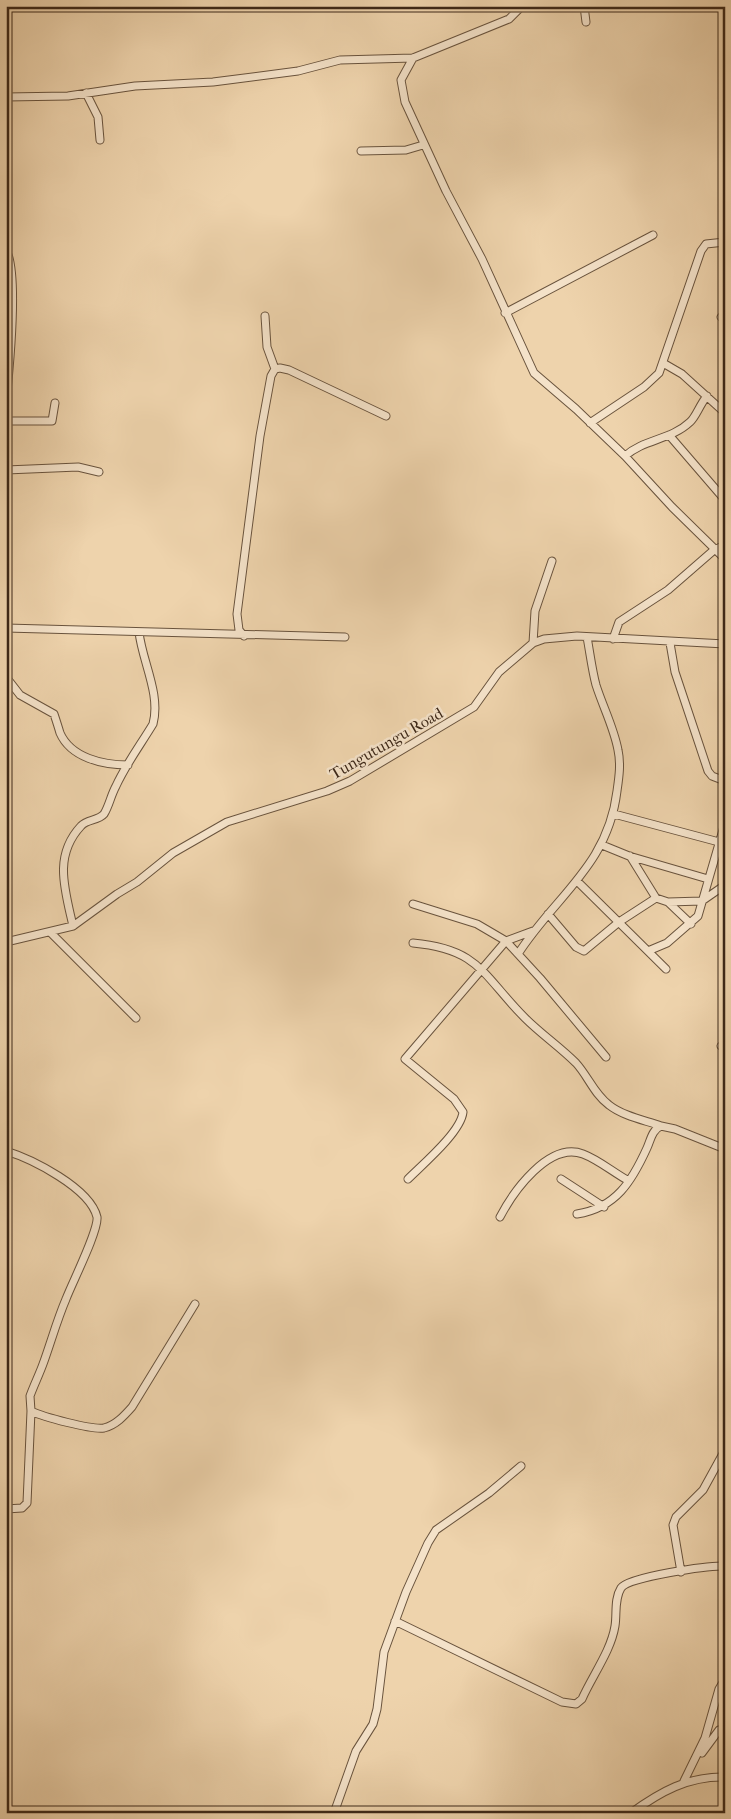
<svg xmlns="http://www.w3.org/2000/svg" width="731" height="1819" font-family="'IM FELL French Canon',serif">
<rect width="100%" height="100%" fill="#eed3ac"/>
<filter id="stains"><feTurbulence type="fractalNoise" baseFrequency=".004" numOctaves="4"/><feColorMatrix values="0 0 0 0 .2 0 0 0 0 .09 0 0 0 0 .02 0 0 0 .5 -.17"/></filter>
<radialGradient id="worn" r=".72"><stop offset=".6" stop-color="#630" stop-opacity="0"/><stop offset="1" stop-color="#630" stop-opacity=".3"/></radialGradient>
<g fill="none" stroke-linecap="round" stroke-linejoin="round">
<defs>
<path id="minor" d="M584,6L586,22
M413,58L401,80L405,102L446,191L482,259L534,373L576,409L625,456L672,507L725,559
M86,93L98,117L100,140
M6,97L68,96L135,86L213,82L298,71L340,60L413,58L509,19L522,6
M361,151L406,150L423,145
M6,250C19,272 9,372 6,401
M505,313L653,235
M265,316L267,347L275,369
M721,317L725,318
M663,363L682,374L725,413
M6,421H52L55,403
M590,423L644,387L659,373L701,251L706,244L725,242
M669,435L725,500
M625,456C644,439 671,440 690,422C696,417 700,404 707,396
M6,470L78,467L99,472
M6,628L345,637
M244,636L239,630L237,614L260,436L271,376L275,369L280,368L289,370L386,416
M613,639L619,622L668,590L714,550L725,545
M533,643L535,611L552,561
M670,643L675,672L708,771L712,776L725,781
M6,677L20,695L54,714C56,720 58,726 60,733C71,758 103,765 128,765
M614,814L719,842
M602,845L629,856L708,879
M630,856L656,898
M577,881L666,969
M668,902L702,901L725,885
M413,904L477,924L506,941L540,978L606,1057
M548,914L576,947L584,951L619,922L656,898L668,902L691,924
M73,926C65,890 53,856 81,826C87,819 98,821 104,814C109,806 111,795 116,786C126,764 141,744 153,724C161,694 142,661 139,632
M51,933L136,1018
M6,942L73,926L117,894L137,882L173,853L227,822L327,791L350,781L474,707L499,672L533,643L544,639L577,636L725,644
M413,943C480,949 483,976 525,1018C541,1034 560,1047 576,1063C588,1076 594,1094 609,1105C623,1116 644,1120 661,1126
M648,951L667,943L698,916L725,823
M518,954C555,896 608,866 617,791C619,777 621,764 618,750C614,728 603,707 596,685C592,670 590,653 587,637
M721,1046L725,1043
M6,1151C32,1159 90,1188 97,1217C99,1230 72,1283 66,1299C57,1320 51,1342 43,1364C39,1375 34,1385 30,1396L31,1411C43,1417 92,1430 104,1428C116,1425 124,1416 132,1407L195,1304
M408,1179C423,1164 461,1132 463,1112L454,1099L405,1059L506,941L533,931
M561,1179L604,1207
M577,1214C616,1208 632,1181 647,1148C651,1139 652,1130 661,1126L675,1129L725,1149
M500,1217C513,1192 549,1141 583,1154C599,1160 614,1173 629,1181
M6,1509L22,1508L27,1503L31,1411
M681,1572L673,1525L676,1517L703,1490L725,1450
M395,1621L562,1702L576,1704L582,1699C592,1676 611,1651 615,1626C617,1614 614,1599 621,1588C628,1577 710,1565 725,1566
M702,1753L719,1730L725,1729
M684,1781L705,1738L719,1689L725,1679
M334,1813L356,1751L373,1724L377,1709L384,1652L406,1592L428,1543L436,1530L489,1493L521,1466
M631,1813C660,1792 688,1776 725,1777"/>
</defs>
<!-- minor casing -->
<use href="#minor" stroke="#69533d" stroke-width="9"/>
<!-- minor -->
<use href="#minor" stroke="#f4e2c9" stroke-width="7"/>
</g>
<g text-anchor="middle" stroke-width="5" stroke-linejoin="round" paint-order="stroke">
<!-- street labels -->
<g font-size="16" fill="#3d2818" stroke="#f4e2c9">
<text transform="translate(386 743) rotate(-30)" y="6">Tungutungu Road</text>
</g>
</g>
<!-- margin -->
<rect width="731" height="1819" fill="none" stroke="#eed3ac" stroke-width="25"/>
<rect x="8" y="8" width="716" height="1804" fill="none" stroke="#3d2818" stroke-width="2.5"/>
<rect x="12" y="12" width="706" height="1794" fill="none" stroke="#3d2818"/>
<rect width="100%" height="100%" filter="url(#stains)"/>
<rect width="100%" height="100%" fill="url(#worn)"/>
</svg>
